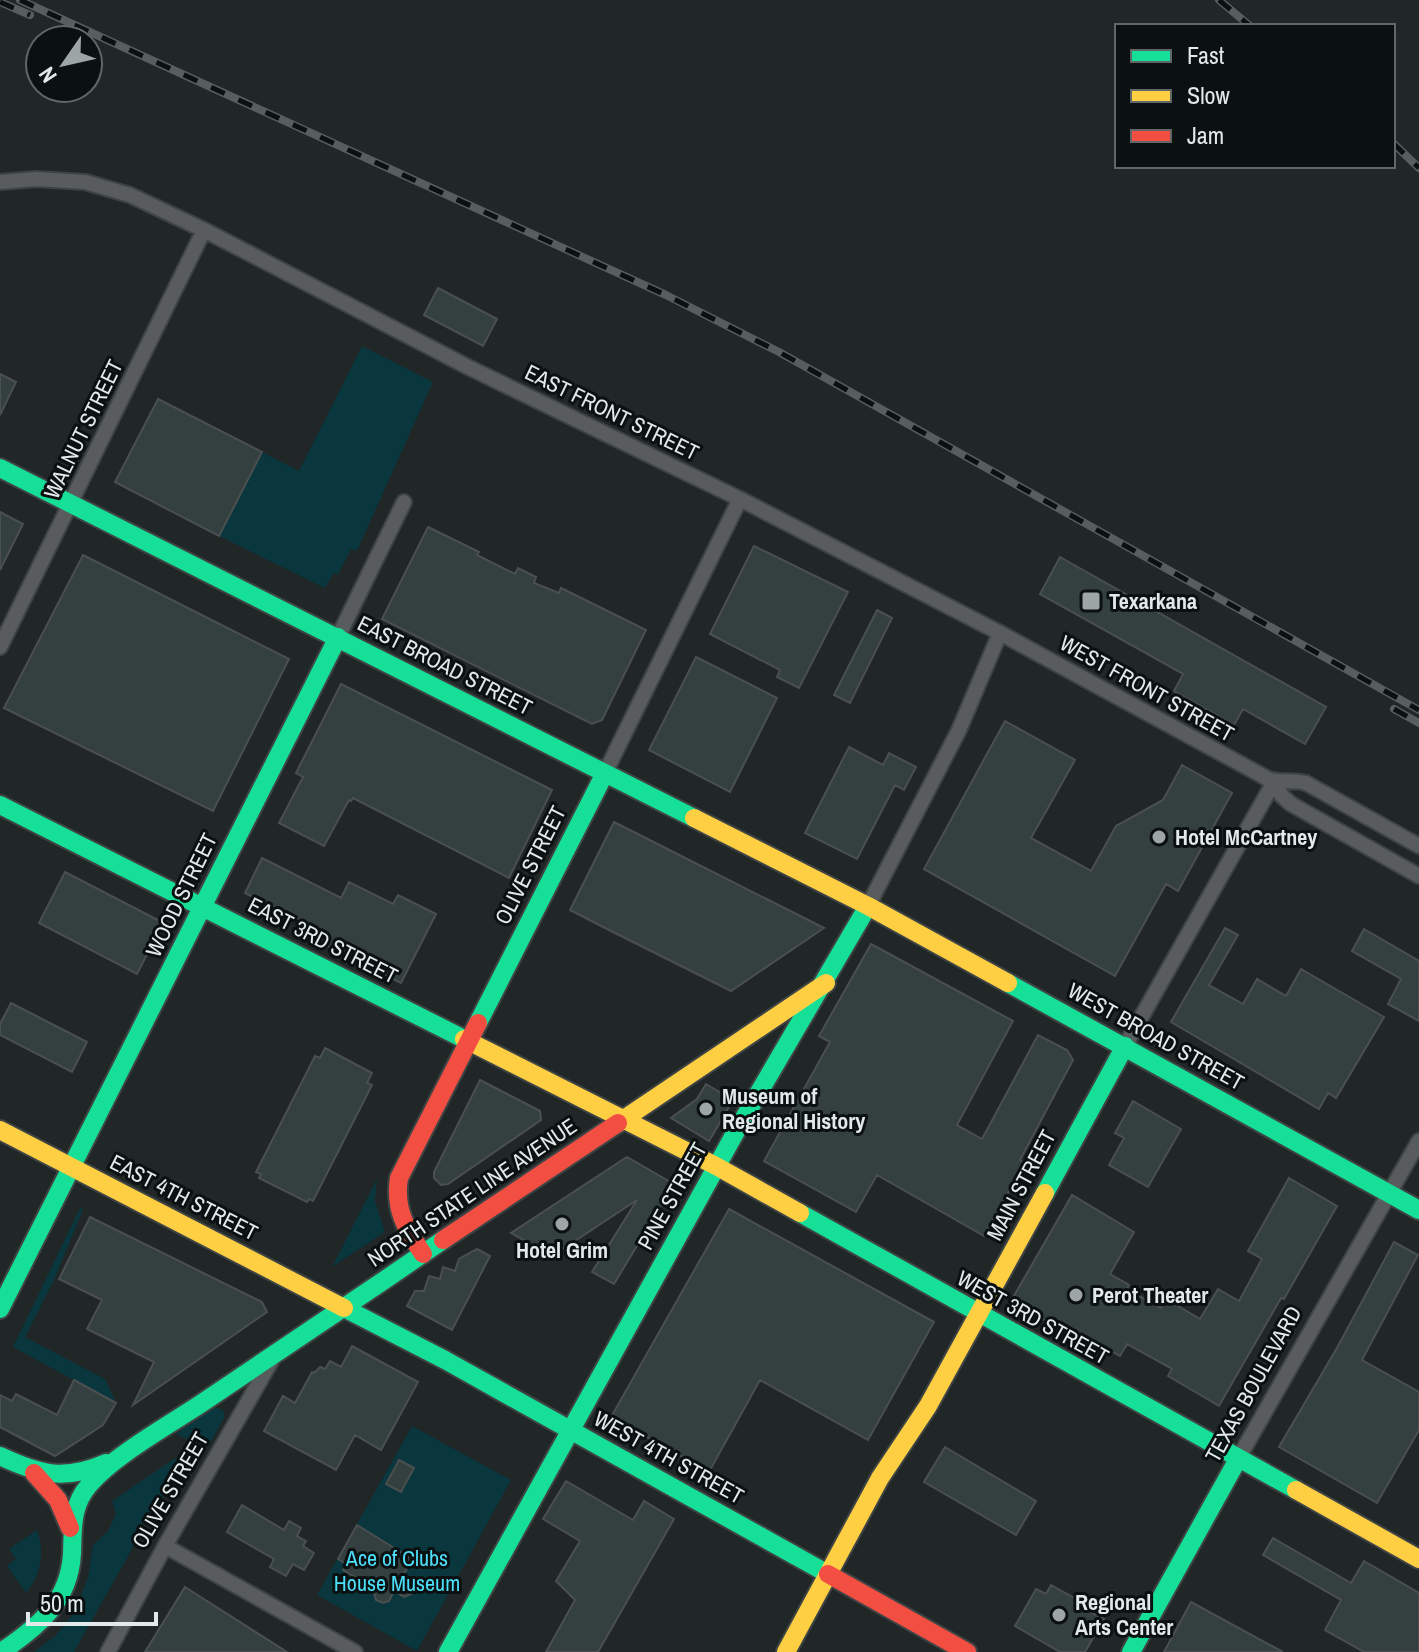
<svg xmlns="http://www.w3.org/2000/svg" width="1419" height="1652" font-family="'Archivo Narrow',sans-serif">
<rect width="100%" height="100%" fill="#212627"/>
<!-- green -->
<path fill="#0a363d" d="M362,346L433,382L357,551L351,549L338,575L334,573L325,588L219,536L262,452L299,471Z
M377,1179L375,1201L385,1232L332,1267Z
M80,1208L83,1209L82,1212L54,1280L25,1337L105,1379L116,1403L13,1347Z
M214,1407L223,1410L225,1416L209,1445L202,1446L198,1436L186,1439L176,1434Z
M412,1426L511,1480L417,1651L317,1595Z
M193,1446L155,1512L146,1517L140,1528L131,1551L74,1652H34L55,1636L74,1613L88,1577L93,1545L108,1531L116,1514L112,1501Z
M37,1530C45,1551 41,1576 26,1593L7,1566L16,1559L9,1549Z"/>
<!-- building -->
<path fill="#343f3f" stroke="#4b4f50" stroke-width="2" d="M438,288L497,319L483,346L424,315Z
M0,374L16,382L0,415Z
M158,399L262,452L219,536L115,482Z
M0,512L23,524L0,570Z
M428,527L479,552L477,555L515,574L518,568L536,577L534,583L559,593L561,588L646,630L602,720L592,724L382,619Z
M754,546L848,592L799,688L777,677L780,670L710,634Z
M83,555L289,659L213,811L4,708Z
M1060,557L1326,707L1305,744L1243,709L1234,725L1174,691L1183,674L1040,594Z
M877,610L892,618L850,703L834,695Z
M696,657L777,698L730,792L649,750Z
M341,684L552,790L509,878L353,798L351,801L349,800L324,846L279,823L303,777L296,773Z
M1005,721L1075,760L1031,838L1091,871L1116,826L1163,800L1182,765L1232,793L1178,891L1166,884L1115,976L924,869Z
M849,747L883,765L889,753L916,767L904,790L895,785L857,859L805,833Z
M614,822L705,868L824,928L731,991L607,929L570,910Z
M262,858L341,898L349,882L393,904L398,895L436,914L401,983L301,933L306,923L245,893Z
M65,872L158,920L162,925L137,974L39,923Z
M1225,928L1238,935L1209,985L1243,1004L1257,979L1286,996L1301,969L1384,1017L1336,1098L1328,1093L1319,1109L1171,1022Z
M1364,929L1419,961V1021L1388,1004L1401,979L1352,951Z
M871,944L1013,1021L957,1125L982,1139L1038,1035L1067,1050L1073,1060L1020,1160L1025,1163L984,1236L877,1175L856,1212L764,1161L830,1042L819,1036Z
M11,1003L87,1042L72,1072L0,1035V1024Z
M325,1048L372,1073L367,1083L372,1085L313,1201L309,1199L307,1202L259,1178L261,1174L256,1172L315,1056L320,1058Z
M480,1080L540,1111L541,1120L448,1184L441,1185L434,1178V1172Z
M706,1084L733,1100L709,1141L671,1118L697,1099Z
M1133,1101L1181,1129L1148,1187L1109,1165L1124,1138L1115,1133Z
M627,1157L674,1184L614,1284L592,1272L637,1200L552,1256L511,1233Z
M1289,1178L1337,1206L1284,1299L1281,1298L1219,1406L1168,1376L1172,1369L1127,1344L1120,1356L1096,1343L1093,1348L1011,1301L1072,1195L1134,1232L1110,1274L1129,1285L1127,1289L1161,1308L1166,1299L1200,1319L1218,1289L1239,1301L1262,1259L1248,1251Z
M729,1209L934,1322L868,1440L760,1380L709,1472L611,1417Z
M90,1217L262,1302L267,1312L133,1405L154,1362L87,1329L102,1300L59,1279Z
M1394,1242L1418,1255L1362,1360L1419,1392V1430L1377,1503L1279,1447L1338,1346Z
M477,1249L490,1256L452,1330L407,1306L415,1291H424L429,1276L440,1279L443,1267L455,1271L459,1259Z
M352,1346L418,1382L381,1450L355,1435L336,1470L264,1431L283,1396L295,1403L312,1372L314,1373L320,1367L325,1369L330,1361L341,1367Z
M74,1380L116,1403L103,1425L55,1456L0,1427V1395L12,1401L16,1394L57,1415Z
M945,1447L1036,1501L1016,1535L924,1482Z
M399,1460L414,1468L401,1492L386,1484Z
M566,1481L633,1520L644,1501L674,1519L598,1652H546L575,1600L556,1581L580,1541L543,1519Z
M242,1505L284,1530L289,1521L301,1528L297,1536L306,1541L303,1546L314,1553L304,1570L293,1564L286,1576L270,1567L274,1559L227,1532Z
M357,1525L412,1559L403,1576L411,1581V1594L404,1597L394,1591L389,1601L383,1603L376,1600L372,1587L343,1570L346,1564L338,1559Z
M1273,1538L1351,1583L1364,1561L1419,1593V1652H1364L1325,1630L1341,1600L1263,1555Z
M1051,1585L1092,1608L1090,1612L1104,1619L1085,1652H1060L1015,1626L1036,1589L1046,1594Z
M185,1587L287,1652H145Z
M1191,1602L1283,1652H1164Z"/>
<g fill="none" stroke-linecap="round" stroke-linejoin="round">
<defs>
<path id="street" d="M0,182L36,179L85,182L130,195L204,230L468,367L740,499L1000,633L1274,782L1282,796L1291,804L1419,876
M338,637L404,502
M0,647L204,230
M605,773L740,499
M1266,778C1277,784 1292,779 1306,783L1419,846
M868,906L959,730L1000,633
M1125,1046L1274,782
M1238,1459L1419,1141
M165,1546L355,1652
M108,1652L165,1546L273,1358"/>
<path id="fast" d="M0,468L694,818
M0,805L464,1039
M1008,983L1419,1210
M478,1023L605,773
M1045,1193L1125,1046
M800,1213L1296,1490
M344,1308L445,1360L828,1574
M0,1309L338,637
M0,1456C40,1475 65,1481 106,1463
M1,1652C38,1627 69,1602 72,1554C73,1528 71,1506 89,1485C113,1456 169,1425 202,1403C282,1349 363,1295 443,1240
M448,1652L734,1135L868,906
M1131,1652L1238,1459"/>
<path id="slow" d="M694,818L868,906L1008,983
M464,1039L716,1166L800,1213
M618,1123L826,983
M0,1130L344,1308
M1296,1490L1419,1559
M786,1652L880,1478L928,1406L1045,1193"/>
<path id="jam" d="M443,1240L618,1123
M423,1254C406,1229 394,1209 399,1178L478,1023
M34,1473L58,1500L70,1528
M828,1574L967,1652"/>
</defs>
<!-- street casing -->
<use href="#street" stroke="#3e4344" stroke-width="18"/>
<!-- fast casing -->
<use href="#fast" stroke="#3e4344" stroke-width="22"/>
<!-- slow casing -->
<use href="#slow" stroke="#3e4344" stroke-width="22"/>
<!-- jam casing -->
<use href="#jam" stroke="#3e4344" stroke-width="22"/>
<!-- street -->
<use href="#street" stroke="#585c5d" stroke-width="14"/>
<!-- fast -->
<use href="#fast" stroke="#16e098" stroke-width="18"/>
<!-- slow -->
<use href="#slow" stroke="#ffcf43" stroke-width="18"/>
<!-- jam -->
<use href="#jam" stroke="#f24e42" stroke-width="18"/>
<defs>
<path id="rail" d="M20,0L666,295L779,352L1419,710
M1219,0L1250,26
M0,2L30,15
M1393,143L1419,168
M1394,709L1419,723"/>
</defs>
<!-- rail casing -->
<use href="#rail" stroke="#585d5e" stroke-width="8"/>
<!-- rail -->
<use href="#rail" stroke="#0b1011" stroke-width="5" stroke-dasharray="15" stroke-linecap="butt"/>
</g>
<!-- markers -->
<g fill="#9ea5a6" stroke="#0b1011" stroke-width="3">
<rect x="1081" y="591" width="20" height="20" rx="4"/>
<circle cx="1159" cy="837" r="8"/>
<circle cx="706" cy="1109" r="8"/>
<circle cx="562" cy="1224" r="8"/>
<circle cx="1076" cy="1295" r="8"/>
<circle cx="1059" cy="1615" r="8"/>
</g>
<g text-anchor="middle" stroke-width="6" stroke-linejoin="round" paint-order="stroke">
<!-- street labels -->
<g font-size="22" fill="#e2e9ea" stroke="#0b1011">
<text transform="translate(612 412) rotate(26)" y="8">EAST FRONT STREET</text>
<text transform="translate(83 429) rotate(-64)" y="8">WALNUT STREET</text>
<text transform="translate(445 665) rotate(27)" y="8">EAST BROAD STREET</text>
<text transform="translate(1147 688) rotate(29)" y="8">WEST FRONT STREET</text>
<text transform="translate(530 865) rotate(-63)" y="8">OLIVE STREET</text>
<text transform="translate(181 895) rotate(-64)" y="8">WOOD STREET</text>
<text transform="translate(323 940) rotate(27)" y="8">EAST 3RD STREET</text>
<text transform="translate(1156 1036) rotate(29)" y="8">WEST BROAD STREET</text>
<text transform="translate(1021 1185) rotate(-62)" y="8">MAIN STREET</text>
<text transform="translate(472 1192) rotate(-34)" y="8">NORTH STATE LINE AVENUE</text>
<text transform="translate(672 1196) rotate(-61)" y="8">PINE STREET</text>
<text transform="translate(184 1197) rotate(27)" y="8">EAST 4TH STREET</text>
<text transform="translate(1033 1317) rotate(29)" y="8">WEST 3RD STREET</text>
<text transform="translate(1253 1384) rotate(-61)" y="8">TEXAS BOULEVARD</text>
<text transform="translate(669 1457) rotate(29)" y="8">WEST 4TH STREET</text>
<text transform="translate(170 1490) rotate(-60)" y="8">OLIVE STREET</text>
</g>
<!-- poi labels -->
<g font-size="22" font-weight="bold" fill="#e2e9ea" stroke="#0b1011" text-anchor="start">
<text x="1109" y="609">Texarkana</text>
<text x="1175" y="845">Hotel McCartney</text>
<text x="722" y="1104">Museum of<tspan x="722" dy="25">Regional History</tspan></text>
<text x="562" y="1258" text-anchor="middle">Hotel Grim</text>
<text x="1092" y="1303">Perot Theater</text>
<text x="1075" y="1610">Regional<tspan x="1075" dy="25">Arts Center</tspan></text>
</g>
<!-- park labels -->
<g font-size="22" fill="#4cdffa" stroke="#0b1011">
<text x="397" y="1566">Ace of Clubs<tspan x="397" dy="25">House Museum</tspan></text>
</g>
</g>
<!-- legend -->
<rect x="1115" y="24" width="280" height="144" fill="#0b1011" stroke="#616768" stroke-width="2"/>
<rect x="1131" y="50" width="40" height="12" fill="#16e098" stroke="#616768" stroke-width="2"/>
<text x="1187" y="64" font-size="24" fill="#e2e9ea">Fast</text>
<rect x="1131" y="90" width="40" height="12" fill="#ffcf43" stroke="#616768" stroke-width="2"/>
<text x="1187" y="104" font-size="24" fill="#e2e9ea">Slow</text>
<rect x="1131" y="130" width="40" height="12" fill="#f24e42" stroke="#616768" stroke-width="2"/>
<text x="1187" y="144" font-size="24" fill="#e2e9ea">Jam</text>
<!-- north arrow -->
<g transform="translate(64 64) rotate(236)"><circle r="38" fill="#0b1011" stroke="#616768" stroke-width="2"/>
<path d="M0-6L14 30L0 20L-14 30Z" fill="#9ea5a6"/>
<text y="-12" font-size="22" font-weight="bold" text-anchor="middle" fill="#e2e9ea">N</text>
</g>
<!-- scale -->
<path d="M28 1612v12h128v-12" fill="none" stroke="#e2e9ea" stroke-width="4"/>
<text x="40" y="1612" font-size="24" fill="#e2e9ea" stroke="#0b1011" stroke-width="6" paint-order="stroke">50 m</text>
</svg>
